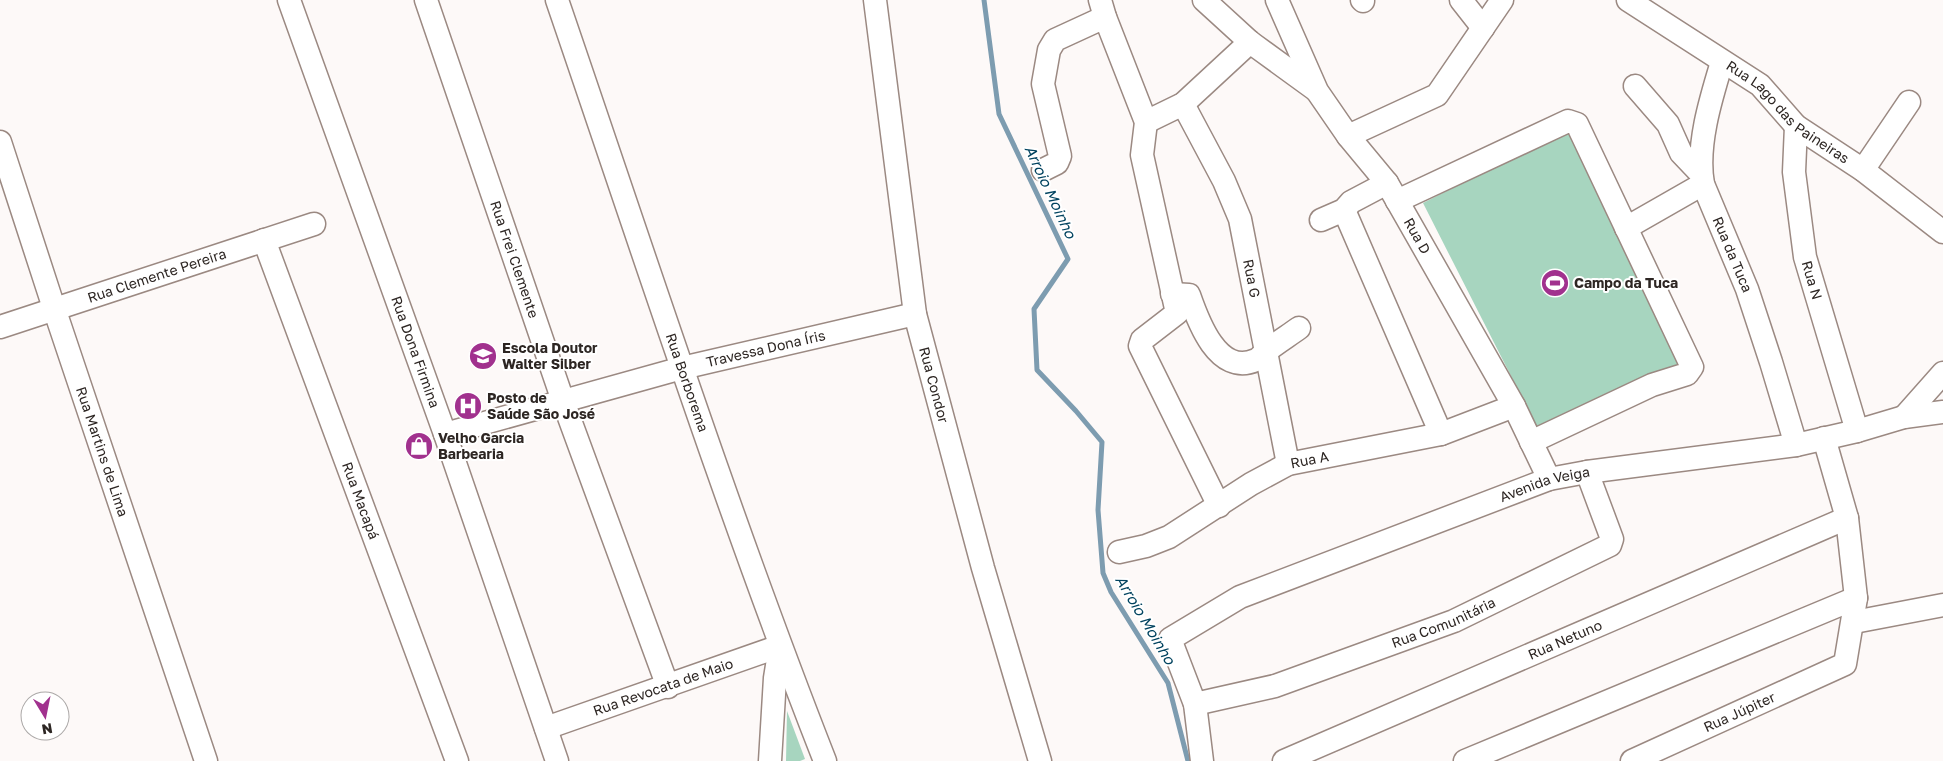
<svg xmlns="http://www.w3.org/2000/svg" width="1943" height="761" font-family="'Golos Text',sans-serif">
<rect width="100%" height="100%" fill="#fdf9f8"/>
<!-- green -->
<path fill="#a7d5bf" d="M1569,129L1688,364L1542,437L1423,203Z
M787,711L805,759L800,761H786Z"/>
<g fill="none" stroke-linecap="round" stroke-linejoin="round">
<!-- stream -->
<path stroke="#7d9cb0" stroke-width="5" d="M984,0L999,114L1068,259L1034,309L1037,370L1076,411L1102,442L1098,510L1103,573L1111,592L1168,683L1188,761"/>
<defs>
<g id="minor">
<path id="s1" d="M289,0L445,434L557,761"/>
<path id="s2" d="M426,0L563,401L668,687"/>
<path id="s3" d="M557,0C644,254 727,511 825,761"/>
<path id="s4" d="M875,0L915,314L983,568L1040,761"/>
<path d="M1100,0L1105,17L1146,122L1142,155L1177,313L1142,340L1140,346L1219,506"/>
<path d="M1204,0L1250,42L1316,90"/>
<path id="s5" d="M1277,0L1317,91L1348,136L1387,183L1514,406L1549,479"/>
<path d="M1362,0L1363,1"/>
<path d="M1461,0L1483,28"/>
<path id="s6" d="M1628,0L1760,85L1796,126L1863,170L1943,232"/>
<path id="s7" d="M1722,62C1711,98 1696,146 1703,184L1747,289L1771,362L1796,445"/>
<path d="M1635,86L1668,124L1681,153L1701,174"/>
<path id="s8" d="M1183,104L1224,181L1240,219L1288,464"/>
<path d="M1146,122L1183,104L1250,42"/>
<path id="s9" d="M1796,126L1794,172L1805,257L1857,431"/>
<path d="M1348,136L1437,95L1502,0"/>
<path id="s10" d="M0,142L54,308L206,761"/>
<path d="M1043,170L1057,163L1060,156L1043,84L1049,50L1055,40L1105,17"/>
<path d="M1863,170L1909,102"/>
<path d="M1397,201L1568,121L1577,124L1692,367L1687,374L1652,385L1531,442"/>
<path d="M1344,210L1441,434"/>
<path d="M1321,220L1344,210L1351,202L1387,183"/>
<path d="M1626,228L1703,184"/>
<path id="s11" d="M264,240L457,761"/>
<path d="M1172,294L1189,295C1198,321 1218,377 1256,360C1259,359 1262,355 1264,353C1275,344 1288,336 1299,328"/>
<path id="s12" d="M0,327L314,224"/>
<path d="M1904,417L1943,373"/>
<path id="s13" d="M445,434L682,368L915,314"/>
<path id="s14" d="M1119,552L1146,546L1169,537L1251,484L1288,464L1441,434L1514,406"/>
<path d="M1854,622L1943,605"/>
<path id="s15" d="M1195,704L1275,686L1454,621L1610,545L1612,539L1587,472"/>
<path id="s16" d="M546,728L780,646"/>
<path d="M770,761L775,678L780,647"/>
<path id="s17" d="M1202,761L1195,704L1170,639L1240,597L1549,479L1587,472L1796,445L1857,431L1904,417L1943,412"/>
<path id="s18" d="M1284,761L1847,518"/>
<path d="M1465,761L1856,598"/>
<path id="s19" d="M1632,761L1845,664L1856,598L1847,518L1824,438"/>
</g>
</defs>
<!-- minor casing -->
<use href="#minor" stroke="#9b8982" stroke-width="25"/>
<!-- minor -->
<use href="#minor" stroke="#fff" stroke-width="22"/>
</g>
<!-- icons -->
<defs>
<symbol id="stadium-disc" viewBox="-11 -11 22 22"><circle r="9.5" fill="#a1318e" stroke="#fff"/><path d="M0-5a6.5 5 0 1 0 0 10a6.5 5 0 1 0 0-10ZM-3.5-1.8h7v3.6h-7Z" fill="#fff"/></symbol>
<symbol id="school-disc" viewBox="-11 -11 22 22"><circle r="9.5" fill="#a1318e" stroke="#fff"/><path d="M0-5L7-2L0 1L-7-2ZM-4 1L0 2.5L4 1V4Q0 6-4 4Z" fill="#fff"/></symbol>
<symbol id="hospital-disc" viewBox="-11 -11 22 22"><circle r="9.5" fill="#a1318e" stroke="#fff"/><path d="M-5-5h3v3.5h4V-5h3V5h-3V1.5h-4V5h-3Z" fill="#fff"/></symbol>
<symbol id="shop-disc" viewBox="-11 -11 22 22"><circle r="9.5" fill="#a1318e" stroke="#fff"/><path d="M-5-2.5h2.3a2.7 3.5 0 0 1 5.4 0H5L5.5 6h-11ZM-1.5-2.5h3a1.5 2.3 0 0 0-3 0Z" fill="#fff"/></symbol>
</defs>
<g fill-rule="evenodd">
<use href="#stadium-disc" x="1539" y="267" width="32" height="32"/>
<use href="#school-disc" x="467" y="340" width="32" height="32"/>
<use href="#hospital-disc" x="452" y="390" width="32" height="32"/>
<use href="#shop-disc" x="403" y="430" width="32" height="32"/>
</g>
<g text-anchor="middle" stroke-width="4" stroke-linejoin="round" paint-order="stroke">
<!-- street labels -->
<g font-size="14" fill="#2d2623" stroke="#fff">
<text dy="5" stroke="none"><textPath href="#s6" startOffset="196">Rua Lago das Paineiras</textPath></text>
<text dy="5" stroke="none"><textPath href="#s5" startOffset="276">Rua D</textPath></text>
<text dy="5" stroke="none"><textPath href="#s7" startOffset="201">Rua da Tuca</textPath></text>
<text dy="5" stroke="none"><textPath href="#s2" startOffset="274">Rua Frei Clemente</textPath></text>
<text dy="5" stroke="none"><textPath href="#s12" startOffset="165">Rua Clemente Pereira</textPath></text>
<text dy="5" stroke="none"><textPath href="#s8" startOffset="189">Rua G</textPath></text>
<text dy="5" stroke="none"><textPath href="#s9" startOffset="156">Rua N</textPath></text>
<text dy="5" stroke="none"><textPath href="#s13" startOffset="332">Travessa Dona Íris</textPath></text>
<text dy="5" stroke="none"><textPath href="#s1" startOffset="374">Rua Dona Firmina</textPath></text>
<text dy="5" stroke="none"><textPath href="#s3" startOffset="404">Rua Borborema</textPath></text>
<text dy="5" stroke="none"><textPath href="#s4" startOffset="390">Rua Condor</textPath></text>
<text dy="5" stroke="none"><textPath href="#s10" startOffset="326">Rua Martins de Lima</textPath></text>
<text dy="5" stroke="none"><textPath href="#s14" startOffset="214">Rua A</textPath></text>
<text dy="5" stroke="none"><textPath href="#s17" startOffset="534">Avenida Veiga</textPath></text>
<text dy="5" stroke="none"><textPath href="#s11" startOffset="278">Rua Macapá</textPath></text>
<text dy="5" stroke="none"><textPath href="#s15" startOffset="262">Rua Comunitária</textPath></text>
<text dy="5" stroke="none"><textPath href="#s18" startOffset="306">Rua Netuno</textPath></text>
<text dy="5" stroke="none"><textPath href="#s16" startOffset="124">Rua Revocata de Maio</textPath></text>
<text dy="5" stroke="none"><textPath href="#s19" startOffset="118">Rua Júpiter</textPath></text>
</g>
<!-- poi labels -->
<g font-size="14" font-weight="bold" fill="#2d2623" stroke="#fff" text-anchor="start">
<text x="1574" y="288">Campo da Tuca</text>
<text x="502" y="353">Escola Doutor<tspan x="502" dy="16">Walter Silber</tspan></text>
<text x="487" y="403">Posto de<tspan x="487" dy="16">Saúde São José</tspan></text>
<text x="438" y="443">Velho Garcia<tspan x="438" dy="16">Barbearia</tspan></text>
</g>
<!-- water labels -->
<g font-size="15" font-style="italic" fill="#02435f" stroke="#fff">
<text transform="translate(1050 192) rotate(65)" y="5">Arroio Moinho</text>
<text transform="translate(1145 620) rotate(59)" y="5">Arroio Moinho</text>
</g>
</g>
<!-- north arrow -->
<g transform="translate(45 716) rotate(170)"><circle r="24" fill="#ffffff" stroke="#aba8a7"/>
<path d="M0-4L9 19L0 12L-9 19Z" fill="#a1318e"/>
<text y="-8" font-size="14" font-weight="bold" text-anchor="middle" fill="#2d2623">N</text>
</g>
</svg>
